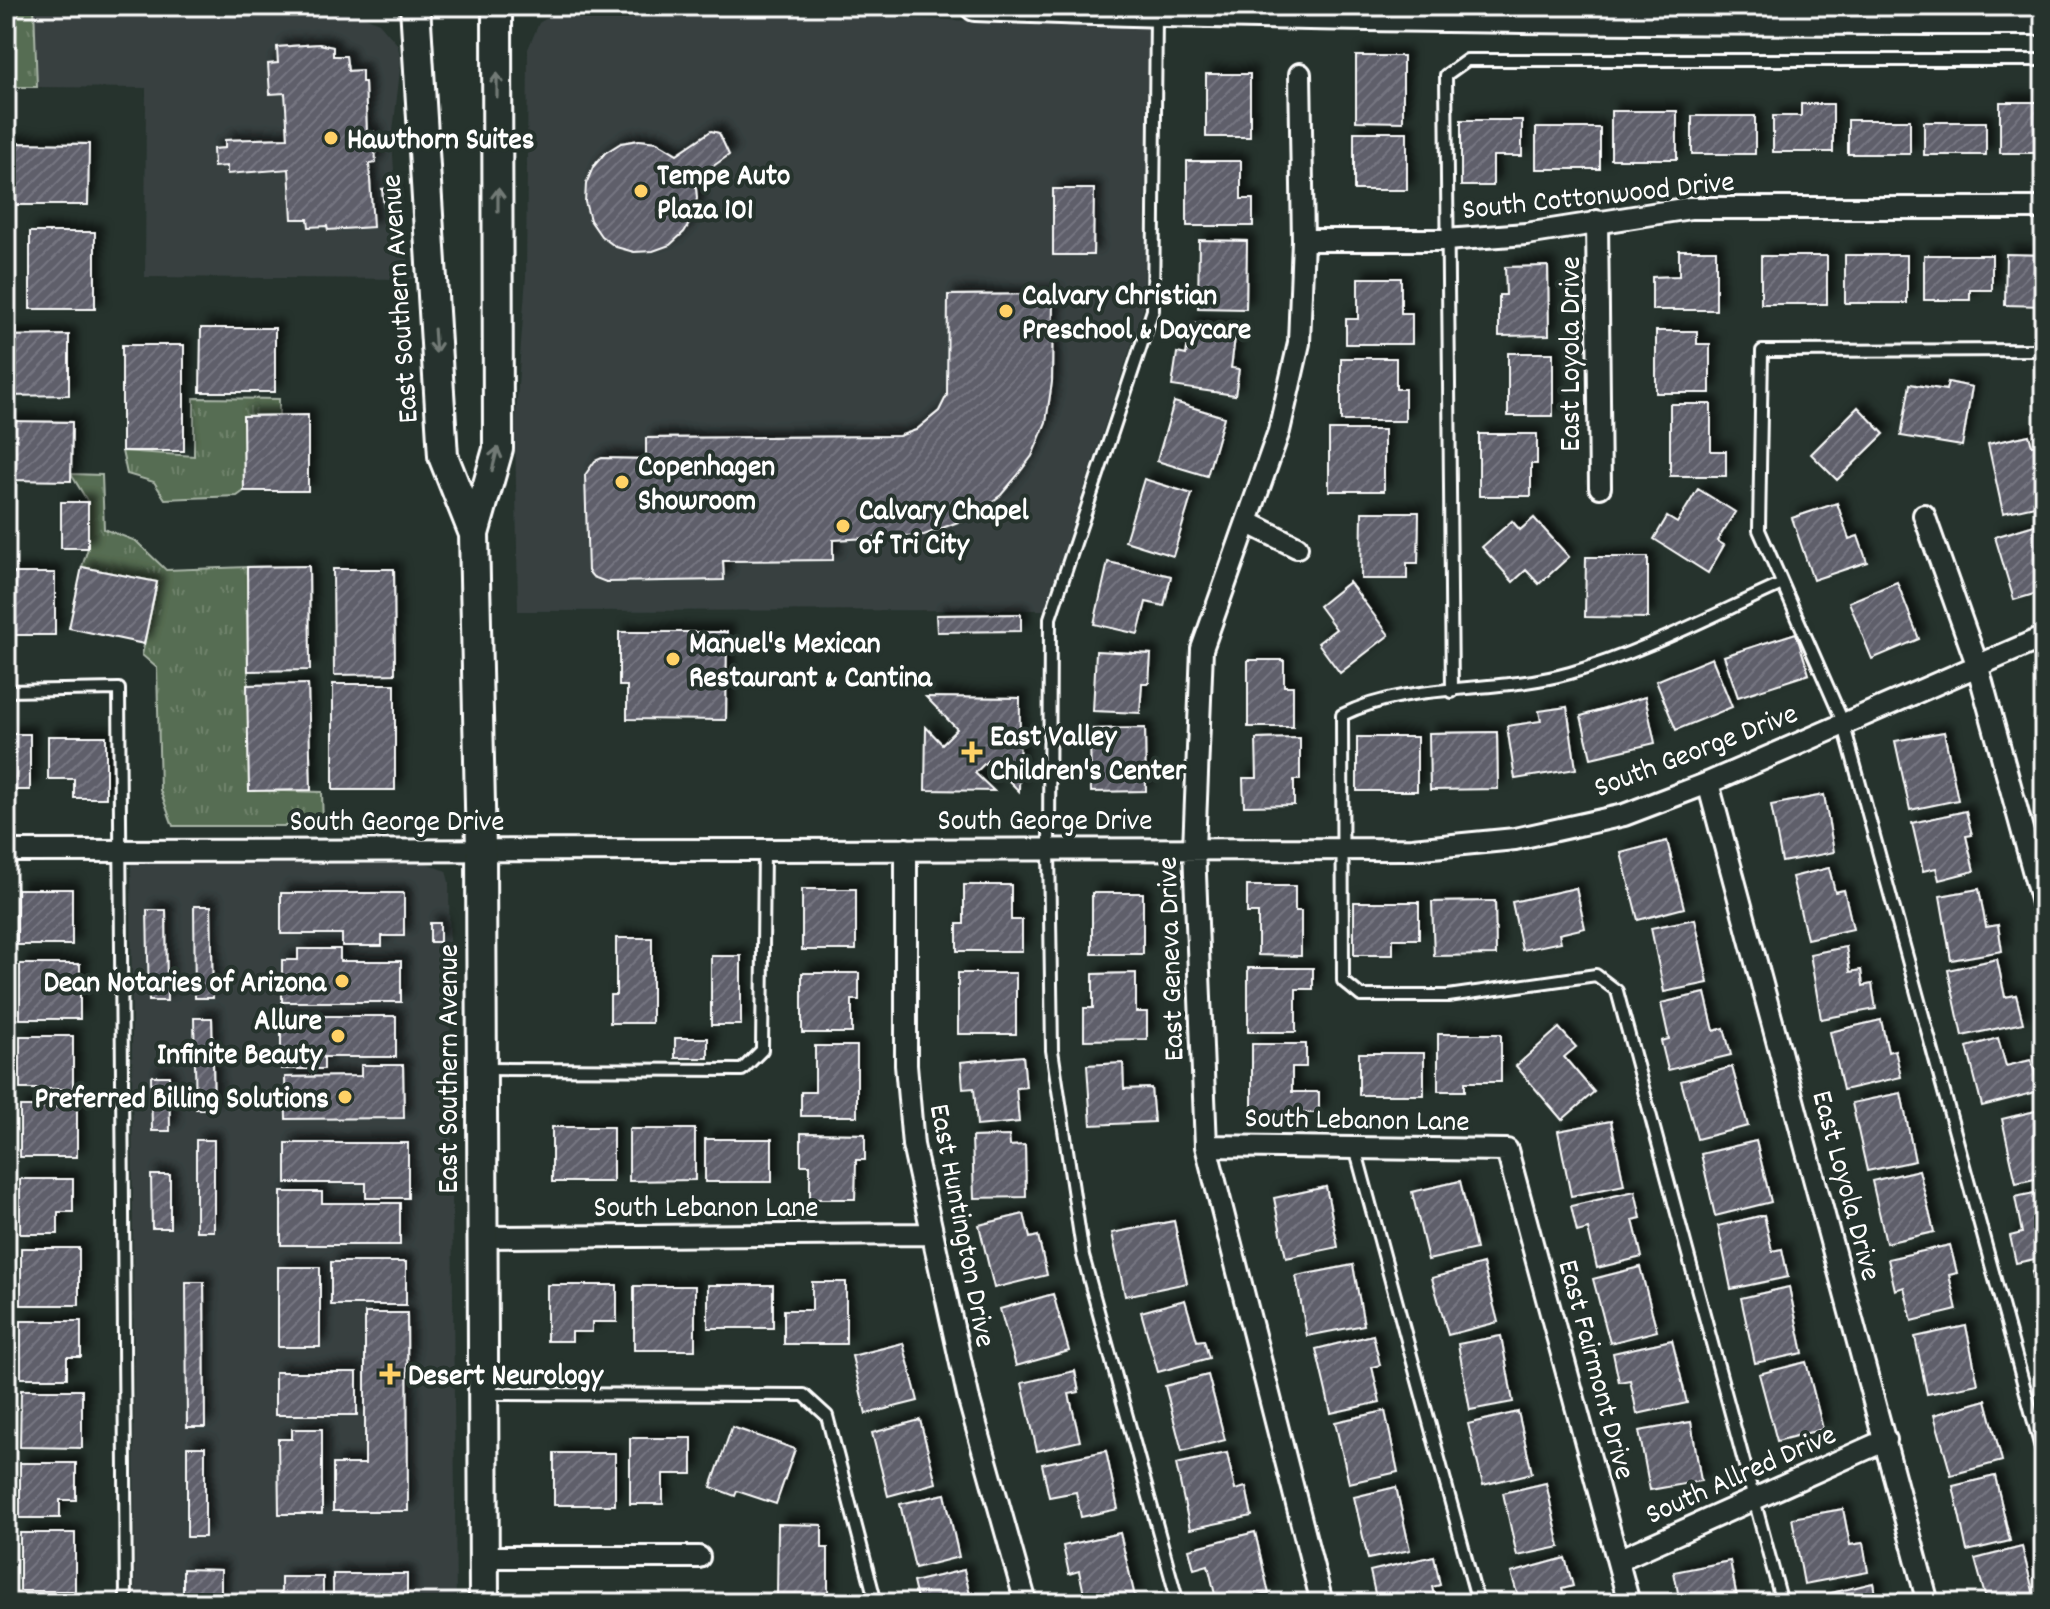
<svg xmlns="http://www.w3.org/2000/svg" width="2050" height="1609" font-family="Dekko,sans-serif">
<defs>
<pattern id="park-tufts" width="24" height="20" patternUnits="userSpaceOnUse" patternTransform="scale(2)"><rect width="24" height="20" fill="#566d52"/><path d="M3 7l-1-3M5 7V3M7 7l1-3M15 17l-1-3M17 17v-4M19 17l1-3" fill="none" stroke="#6f836c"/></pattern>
<pattern id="building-hatch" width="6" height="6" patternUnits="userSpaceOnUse" patternTransform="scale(2)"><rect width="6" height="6" fill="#5e5e6b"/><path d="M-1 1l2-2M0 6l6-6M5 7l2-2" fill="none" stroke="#767681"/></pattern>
<filter id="shadow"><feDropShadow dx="7" dy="-7" stdDeviation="4" flood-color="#0009"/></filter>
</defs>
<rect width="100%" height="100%" fill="#26332d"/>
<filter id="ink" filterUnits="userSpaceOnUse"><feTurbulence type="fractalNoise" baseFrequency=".0125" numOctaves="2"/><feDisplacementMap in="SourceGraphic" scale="16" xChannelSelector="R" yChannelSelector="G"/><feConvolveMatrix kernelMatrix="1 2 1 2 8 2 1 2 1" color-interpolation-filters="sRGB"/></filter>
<g filter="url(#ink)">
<!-- built -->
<path fill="#374040" d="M34,6L334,12L360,15L379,23L398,45L401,62L392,140L397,215L413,279L145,277L146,88L37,87Z
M579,7L1148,27L1144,307L1044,610L518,611L515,426L526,276L528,49L539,23L558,11Z
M131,863H426L446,871L449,882L456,1603H135Z"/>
<!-- park -->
<path fill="url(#park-tufts)" stroke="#aab6a8" stroke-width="2" d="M6,6H34L37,87H6Z
M194,398L279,399V415L243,416L244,491L237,496L165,499L154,482L127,474L122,451L194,456Z
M71,474L102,475L104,529L136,541L166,570L247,567L249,790L322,792L323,826H173L160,790L157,668L142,655L157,583L82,567L88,548V502Z"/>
<!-- building -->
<path fill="url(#building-hatch)" stroke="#fff" stroke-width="2" filter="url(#shadow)" d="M319,44L333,47V56H346L348,71L362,70V82H365L367,133L374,132L376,163L369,164L373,227L328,230L327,226L309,227L308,219H292L289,169L227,174V166L214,167L213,149L225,148V140L288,138L285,93L270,94L268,64L278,63L277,47Z
M1356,56H1403V122L1356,121Z
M1206,74H1250V137H1206Z
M2000,102H2044V153H2000Z
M1801,104H1833V152H1773V116H1801Z
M1611,111H1677V159H1611Z
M1692,116H1755V154H1692Z
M1461,120H1522V156H1493V186H1461Z
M1848,120H1910V154H1848Z
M1924,122H1986V155H1924Z
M1536,128H1600V169H1536Z
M711,131L719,133L729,155L695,179L697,198L694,216L684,232L670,245L653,251L634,252L616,247L601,236L590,220L585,202L586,184L593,167L605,153L621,143L639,140L657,142L677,154Z
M1354,132H1407V190H1354Z
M6,143L89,144L88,205H6Z
M1187,161H1241V199H1253V226H1187Z
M392,188L393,206L384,207L382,189Z
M1053,189H1094L1093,255H1053Z
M30,232H95V309H30Z
M1199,240L1247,241L1246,309L1198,308Z
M1679,250H1716V310H1652V277L1679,276Z
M2006,254L2044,255V306L2005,305Z
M1845,255H1907V303H1845Z
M1924,255H1992V290H1970V300H1924Z
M1761,256H1827V304H1761Z
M1548,266L1549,335L1499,336V295H1506L1505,267Z
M1358,278H1401V313H1412V344H1346V319H1358Z
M1053,294L1052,382L1046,422L1032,456L1017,476L1001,495L971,517L924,535L833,540V560L723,561L724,580L606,582L593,577L588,571L585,475L595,461L602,458L646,459V438L899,436L916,430L939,411L947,395L948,295Z
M1191,323L1236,330L1231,368L1239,369L1235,395L1172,386L1177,353L1186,355Z
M201,328H275V392H200Z
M1656,331H1697V344H1710V393H1656Z
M69,335V395L6,396V336Z
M122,345H184V451H122Z
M1508,353H1553V416H1508Z
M1341,358H1396V389H1405V421H1341Z
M1948,382L1972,387L1962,446L1901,436L1910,384L1946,390Z
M1174,402L1224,417L1207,476L1157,461Z
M1670,404H1711V451H1726V476H1670Z
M1858,407L1884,434L1837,480L1811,454Z
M308,415V491H244L243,416Z
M6,421L72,422L71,481L6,480Z
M1329,430H1384V491H1329Z
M1479,434H1537V464H1531V496H1479Z
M2029,435L2032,446L2041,444L2044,459L2041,476L2044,504L2003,513L1988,444Z
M1144,479L1192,494L1173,556L1125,541Z
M1698,489L1735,512L1717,541L1724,545L1708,573L1654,539L1667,517L1677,523Z
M61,502H88V548H61Z
M1837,503L1849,539L1858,536L1867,562L1813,580L1792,518Z
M1362,512H1419L1418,563H1407V579H1361Z
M1534,518L1569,557L1539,584L1526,570L1513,582L1482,547L1512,521L1520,530Z
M2044,522V591L2014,600L1995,537Z
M1586,557H1648V618L1585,617Z
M1108,562L1171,576L1164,606L1146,602L1138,634L1094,624Z
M309,566L310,670L248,671L247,567Z
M82,567L157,582L144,644L69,628Z
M333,569H394L395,674L334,675Z
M6,573H55V635H6Z
M1349,582L1389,635L1340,673L1318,643L1336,629L1319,606Z
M1897,582L1919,639L1872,659L1849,602Z
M1021,614V631L937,632L936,615Z
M619,632H727L726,720L627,719V686H619Z
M1796,633L1809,674L1738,697L1724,656Z
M1096,651L1151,654L1149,683H1142L1140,713L1093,711Z
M1712,658L1732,707L1676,730L1656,681Z
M1248,660H1284V686H1293V727H1248Z
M308,684L311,790L249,791L247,685Z
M333,684H395V790H333Z
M926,697L1020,698L1019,791L988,760L975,773L994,791L925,790L926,727L942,744L957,729Z
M1645,697L1655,743L1591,758L1581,716Z
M1567,707L1576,769L1515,779L1507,726L1541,721L1539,711Z
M1145,728L1146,791L1091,792L1090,729Z
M1497,732L1498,789L1430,790L1429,733Z
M1944,732L1958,800L1910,810L1895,741Z
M6,734H30V790H6Z
M48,736H106V798H74V779H48Z
M1357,737H1417V791H1357Z
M1300,738V780H1294V805L1244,806L1243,778H1257L1256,739Z
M1824,795L1834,852L1782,862L1771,805Z
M1966,811L1972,835L1966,836L1974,871L1939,880L1936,868L1923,871L1912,823Z
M1667,841L1684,908L1638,920L1621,853Z
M1829,868L1835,892L1844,890L1853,929L1807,939L1792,877Z
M964,885H1011V920H1022V951H957V924H964Z
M1247,886H1295V911H1301V956L1258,955V913H1247Z
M1576,888L1585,928L1559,934L1561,942L1522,950L1512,902Z
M17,889H72V945H17Z
M802,889H856V950H802Z
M1979,889L1986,927L1998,925L2002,951L1951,960L1940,896Z
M281,893H404V936H382V946H342V934H281Z
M1092,893H1143V954H1092Z
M1495,901L1496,955L1434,956L1432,902Z
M1354,902H1419V939H1393V955H1354Z
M194,906H211L213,998H195Z
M147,910H166L167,1001H149Z
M1695,919L1708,983L1664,992L1651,928Z
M430,923H440V942H430Z
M616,938H652V1023H610V995H616Z
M1846,947L1850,972L1861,970L1863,986L1872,984L1876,1009L1821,1019L1810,954Z
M298,949H340V961H401V1002H282V960H298Z
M711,956H741V1025H711Z
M1997,959L2005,997L2016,995L2023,1023L1962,1036L1948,970Z
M20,964H80V1019H20Z
M1248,968H1313V989H1296V1032H1248Z
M802,973H859V1000H852V1033H802Z
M958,973H1016V1034H958Z
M1136,973V1012H1147V1039L1084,1040V1008H1093V974Z
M1705,993L1714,1031L1724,1028L1731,1055L1668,1070L1661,1041L1669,1039L1661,1003Z
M281,1016H396V1057H324V1069H281Z
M194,1018H212L214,1109H196Z
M1881,1020L1888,1052L1895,1050L1901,1077L1843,1090L1830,1032Z
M1559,1028L1576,1047L1564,1057L1594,1092L1562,1120L1516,1066Z
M1438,1034H1501V1082H1465V1091H1438Z
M20,1036H73V1089H20Z
M675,1038H708V1058H675Z
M1998,1038L2006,1066L2031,1060L2040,1091L1982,1106L1967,1047Z
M1252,1044H1306V1067H1292V1092H1319V1113H1252Z
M815,1046H857V1116H801V1092H815Z
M1359,1053H1424V1095H1359Z
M1023,1056L1026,1087L1016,1088L1019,1122L977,1126L974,1088L963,1089L961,1062Z
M1123,1063L1124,1089L1151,1088L1154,1122L1091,1125L1087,1065Z
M361,1065H403L404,1118L286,1119L285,1077L361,1076Z
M1732,1067L1748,1126L1697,1139L1681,1081Z
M151,1076H169L170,1131H152Z
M1901,1093L1915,1161L1867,1171L1852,1103Z
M20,1107H77V1157H20Z
M2044,1109V1177L2016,1183L2002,1119Z
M1611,1121L1624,1185L1571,1196L1558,1131Z
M552,1127H613V1182H552Z
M629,1129H695V1180L629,1181Z
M801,1133L865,1134V1160H856L855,1199H810V1165H801Z
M1009,1136L1010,1146L1025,1145L1026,1197L974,1198L972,1137Z
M705,1139H772V1182H705Z
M196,1140H214V1231H196Z
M1756,1141L1771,1202L1715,1216L1701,1154Z
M286,1143H408V1198H366V1183H286Z
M1919,1170L1934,1232L1886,1243L1872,1181Z
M151,1175H170V1228H152Z
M20,1179H73V1212H58V1234H20Z
M1460,1181L1476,1249L1428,1260L1412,1192Z
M1326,1187L1338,1247L1286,1258L1274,1198Z
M1635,1191L1641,1218L1633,1220L1642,1257L1597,1268L1588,1229L1577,1232L1571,1206Z
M2044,1191V1257L2016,1263L2010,1236L2022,1233L2015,1197Z
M281,1192H322V1203H400V1245H281Z
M1024,1214L1030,1238L1038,1236L1047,1275L994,1288L979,1225Z
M1764,1215L1772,1251L1782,1249L1788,1277L1731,1289L1718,1226Z
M1174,1221L1187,1283L1125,1296L1112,1233Z
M1950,1245L1957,1273L1949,1275L1957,1310L1912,1321L1904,1287L1895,1290L1888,1259Z
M21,1248H79V1305H21Z
M331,1262H406V1305H331Z
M1483,1264L1498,1322L1448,1335L1432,1278Z
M1353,1265L1364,1325L1307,1336L1296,1276Z
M278,1267H320V1347H278Z
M1640,1267L1657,1331L1610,1343L1593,1279Z
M2044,1269V1312L2032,1272Z
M186,1282H204L205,1427H187Z
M812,1282H846V1344H784V1310H812Z
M547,1285H617V1322H592V1332H572V1341H547Z
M708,1285H773V1328H708Z
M634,1286H695V1350H634Z
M1789,1287L1803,1353L1755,1363L1741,1298Z
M1053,1294L1069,1351L1016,1366L1000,1309Z
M1185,1300L1197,1341L1204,1340L1209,1358L1158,1372L1141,1312Z
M365,1313H407L408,1511H333V1464H365Z
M21,1321H81V1357H67V1378H21Z
M1966,1326L1978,1384L1927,1394L1915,1337Z
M1373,1335L1380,1365L1372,1367L1380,1402L1331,1413L1316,1349Z
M1501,1336L1513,1402L1470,1410L1458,1344Z
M1672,1340L1687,1403L1637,1414L1630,1380L1619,1382L1613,1353Z
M903,1343L918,1401L866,1414L852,1356Z
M1806,1362L1823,1429L1777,1441L1759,1374Z
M1075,1371L1079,1392L1069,1394L1080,1441L1037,1451L1022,1383Z
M275,1372H357V1415H275Z
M1208,1375L1225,1440L1182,1451L1165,1386Z
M21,1390H82V1448L20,1447Z
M1986,1400L2002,1461L1951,1475L1934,1415Z
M1385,1411L1398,1472L1349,1483L1335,1422Z
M1518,1412L1532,1473L1483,1485L1468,1424Z
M920,1420L936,1483L888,1496L872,1433Z
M1691,1422L1701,1481L1650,1490L1639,1431Z
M732,1427L795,1449L776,1504L737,1491L735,1496L711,1487Z
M292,1429H322V1514H279L278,1439H292Z
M630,1438H692V1474H663V1504H630Z
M187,1447H205V1537H187Z
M1106,1451L1118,1509L1081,1517L1076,1492L1049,1497L1042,1464Z
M554,1453H615V1505H554Z
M1227,1453L1235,1490L1246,1487L1252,1516L1190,1529L1176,1464Z
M20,1463H76V1500H60V1518H20Z
M1995,1476L2010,1541L1967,1551L1953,1486Z
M1546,1483L1560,1547L1517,1556L1503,1493Z
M1396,1487L1410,1550L1368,1559L1354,1497Z
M945,1494L959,1557L915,1568L900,1504Z
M1843,1509L1850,1545L1863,1543L1868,1572L1804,1584L1792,1518Z
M778,1524L822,1525V1548H828V1596H777Z
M1255,1532L1269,1594L1217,1603L1208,1565L1194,1569L1189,1549Z
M20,1533H75V1591H20Z
M1120,1533L1135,1597L1086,1603L1079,1571L1069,1574L1063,1546Z
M2022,1547L2036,1603H1987L1975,1559Z
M1434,1556L1440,1585L1432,1587L1436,1603H1388L1387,1596L1376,1598L1370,1571Z
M1565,1558L1573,1586L1562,1589L1565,1603H1520L1511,1573Z
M1730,1561L1738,1603H1680L1674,1572Z
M183,1569L221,1570V1603H183Z
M964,1570L972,1603H918L913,1582Z
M333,1574H407V1603H333Z
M281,1577H323V1603H281Z
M1873,1583L1877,1603H1829L1827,1594Z"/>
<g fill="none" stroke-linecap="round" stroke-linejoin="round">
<defs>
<path id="service" d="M1156,15L1153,310L1050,618L1049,849L1052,1050L1083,1256L1178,1603
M2044,350L1762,351L1759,530L1843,722L2044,1459
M1780,585C1711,616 1643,652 1570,673C1496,694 1411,681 1342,715L1343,981L1361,996H1448L1596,975L1617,991L1782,1603
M6,691L119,689L126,1603
M1452,692L1446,75L1467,60H2044
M483,1069L742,1070L762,1050L764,849
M1355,1148L1478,1603
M484,1394L804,1395L827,1416L876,1603"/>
<path id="minor" d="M1300,74L1303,240L1299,343L1279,431L1202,649L1194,849L1206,1146L1322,1603
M1597,221L1600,487
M1303,240H1446L1526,234L1690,208H2044
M1924,515L1977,664L2044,910
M1247,522L1297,547
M1708,783L1928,1603
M906,849V1065L913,1145L969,1400L1026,1603
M6,851L1412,849L1515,839L1624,815L1708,783L2044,637
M1206,1146L1507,1150L1629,1603
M481,1237L931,1234
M483,1557H699
M1618,1560L1886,1440"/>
<path id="secondary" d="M415,6L443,456L474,534
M975,6C1331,19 1688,20 2044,20
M484,1603L481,850L474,534L498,449L497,6"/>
</defs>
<!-- service casing -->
<use href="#service" stroke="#fff" stroke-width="16"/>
<!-- minor casing -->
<use href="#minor" stroke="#fff" stroke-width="26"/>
<!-- secondary casing -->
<use href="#secondary" stroke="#fff" stroke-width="34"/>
<!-- service -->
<use href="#service" stroke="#26332d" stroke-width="10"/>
<!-- minor -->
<use href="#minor" stroke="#26332d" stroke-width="20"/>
<!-- secondary -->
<use href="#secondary" stroke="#26332d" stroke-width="28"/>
</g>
<!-- one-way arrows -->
<defs><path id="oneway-shaft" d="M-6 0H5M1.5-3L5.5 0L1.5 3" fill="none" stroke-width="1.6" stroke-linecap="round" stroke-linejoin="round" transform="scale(2)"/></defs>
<g stroke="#727a76">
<use href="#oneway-shaft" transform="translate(497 85) rotate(-90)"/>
<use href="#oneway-shaft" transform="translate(498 200) rotate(-90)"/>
<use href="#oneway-shaft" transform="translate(435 341) rotate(86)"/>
<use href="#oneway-shaft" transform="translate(495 459) rotate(-76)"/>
</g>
</g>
<!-- markers -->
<g fill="#ffd166" stroke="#26332d" stroke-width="3">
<circle cx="331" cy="138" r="8"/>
<circle cx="641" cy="191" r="8"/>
<circle cx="1006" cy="311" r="8"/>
<circle cx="622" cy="482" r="8"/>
<circle cx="843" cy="526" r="8"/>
<circle cx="673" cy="659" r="8"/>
<path d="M968 740h8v8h8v8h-8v8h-8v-8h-8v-8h8z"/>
<circle cx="342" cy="981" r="8"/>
<circle cx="338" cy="1036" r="8"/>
<circle cx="345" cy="1097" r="8"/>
<path d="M386 1362h8v8h8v8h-8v8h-8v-8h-8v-8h8z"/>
</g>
<g text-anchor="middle" stroke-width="8" stroke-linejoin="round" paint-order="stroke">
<!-- poi labels -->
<g font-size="30" font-weight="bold" fill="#fff" stroke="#26332d" text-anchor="start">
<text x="347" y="148">Hawthorn Suites</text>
<text x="657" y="184">Tempe Auto<tspan x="657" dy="34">Plaza 101</tspan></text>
<text x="1022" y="304">Calvary Christian<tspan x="1022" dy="34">Preschool &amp; Daycare</tspan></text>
<text x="638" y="475">Copenhagen<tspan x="638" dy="34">Showroom</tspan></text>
<text x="859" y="519">Calvary Chapel<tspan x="859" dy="34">of Tri City</tspan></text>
<text x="689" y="652">Manuel's Mexican<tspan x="689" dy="34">Restaurant &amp; Cantina</tspan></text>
<text x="990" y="745">East Valley<tspan x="990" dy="34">Children's Center</tspan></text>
<text x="326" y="991" text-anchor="end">Dean Notaries of Arizona</text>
<text x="322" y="1029" text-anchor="end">Allure<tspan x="322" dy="34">Infinite Beauty</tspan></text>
<text x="329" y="1107" text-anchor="end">Preferred Billing Solutions</text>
<text x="408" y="1384">Desert Neurology</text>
</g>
<!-- street labels -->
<g font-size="30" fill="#fff" stroke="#26332d">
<text transform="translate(1598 194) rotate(-6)" y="10">South Cottonwood Drive</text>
<text transform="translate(398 299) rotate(-94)" y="10">East Southern Avenue</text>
<text transform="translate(1569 354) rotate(-90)" y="10">East Loyola Drive</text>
<text transform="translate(1695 749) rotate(-21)" y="10">South George Drive</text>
<text x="1045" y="829">South George Drive</text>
<text x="397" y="830">South George Drive</text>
<text transform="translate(1169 959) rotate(-92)" y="10">East Geneva Drive</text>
<text transform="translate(447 1069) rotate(-90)" y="10">East Southern Avenue</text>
<text transform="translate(1357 1118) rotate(1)" y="10">South Lebanon Lane</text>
<text transform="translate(1848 1185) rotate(75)" y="10">East Loyola Drive</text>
<text x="706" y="1216">South Lebanon Lane</text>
<text transform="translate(964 1225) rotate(79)" y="10">East Huntington Drive</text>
<text transform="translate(1598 1369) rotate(75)" y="10">East Fairmont Drive</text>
<text transform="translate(1740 1473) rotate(-24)" y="10">South Allred Drive</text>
</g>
</g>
<!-- margin -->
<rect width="2050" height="1609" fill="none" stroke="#26332d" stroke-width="32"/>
<rect x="16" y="16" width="2018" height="1577" fill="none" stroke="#fff" stroke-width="3" filter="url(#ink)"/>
</svg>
